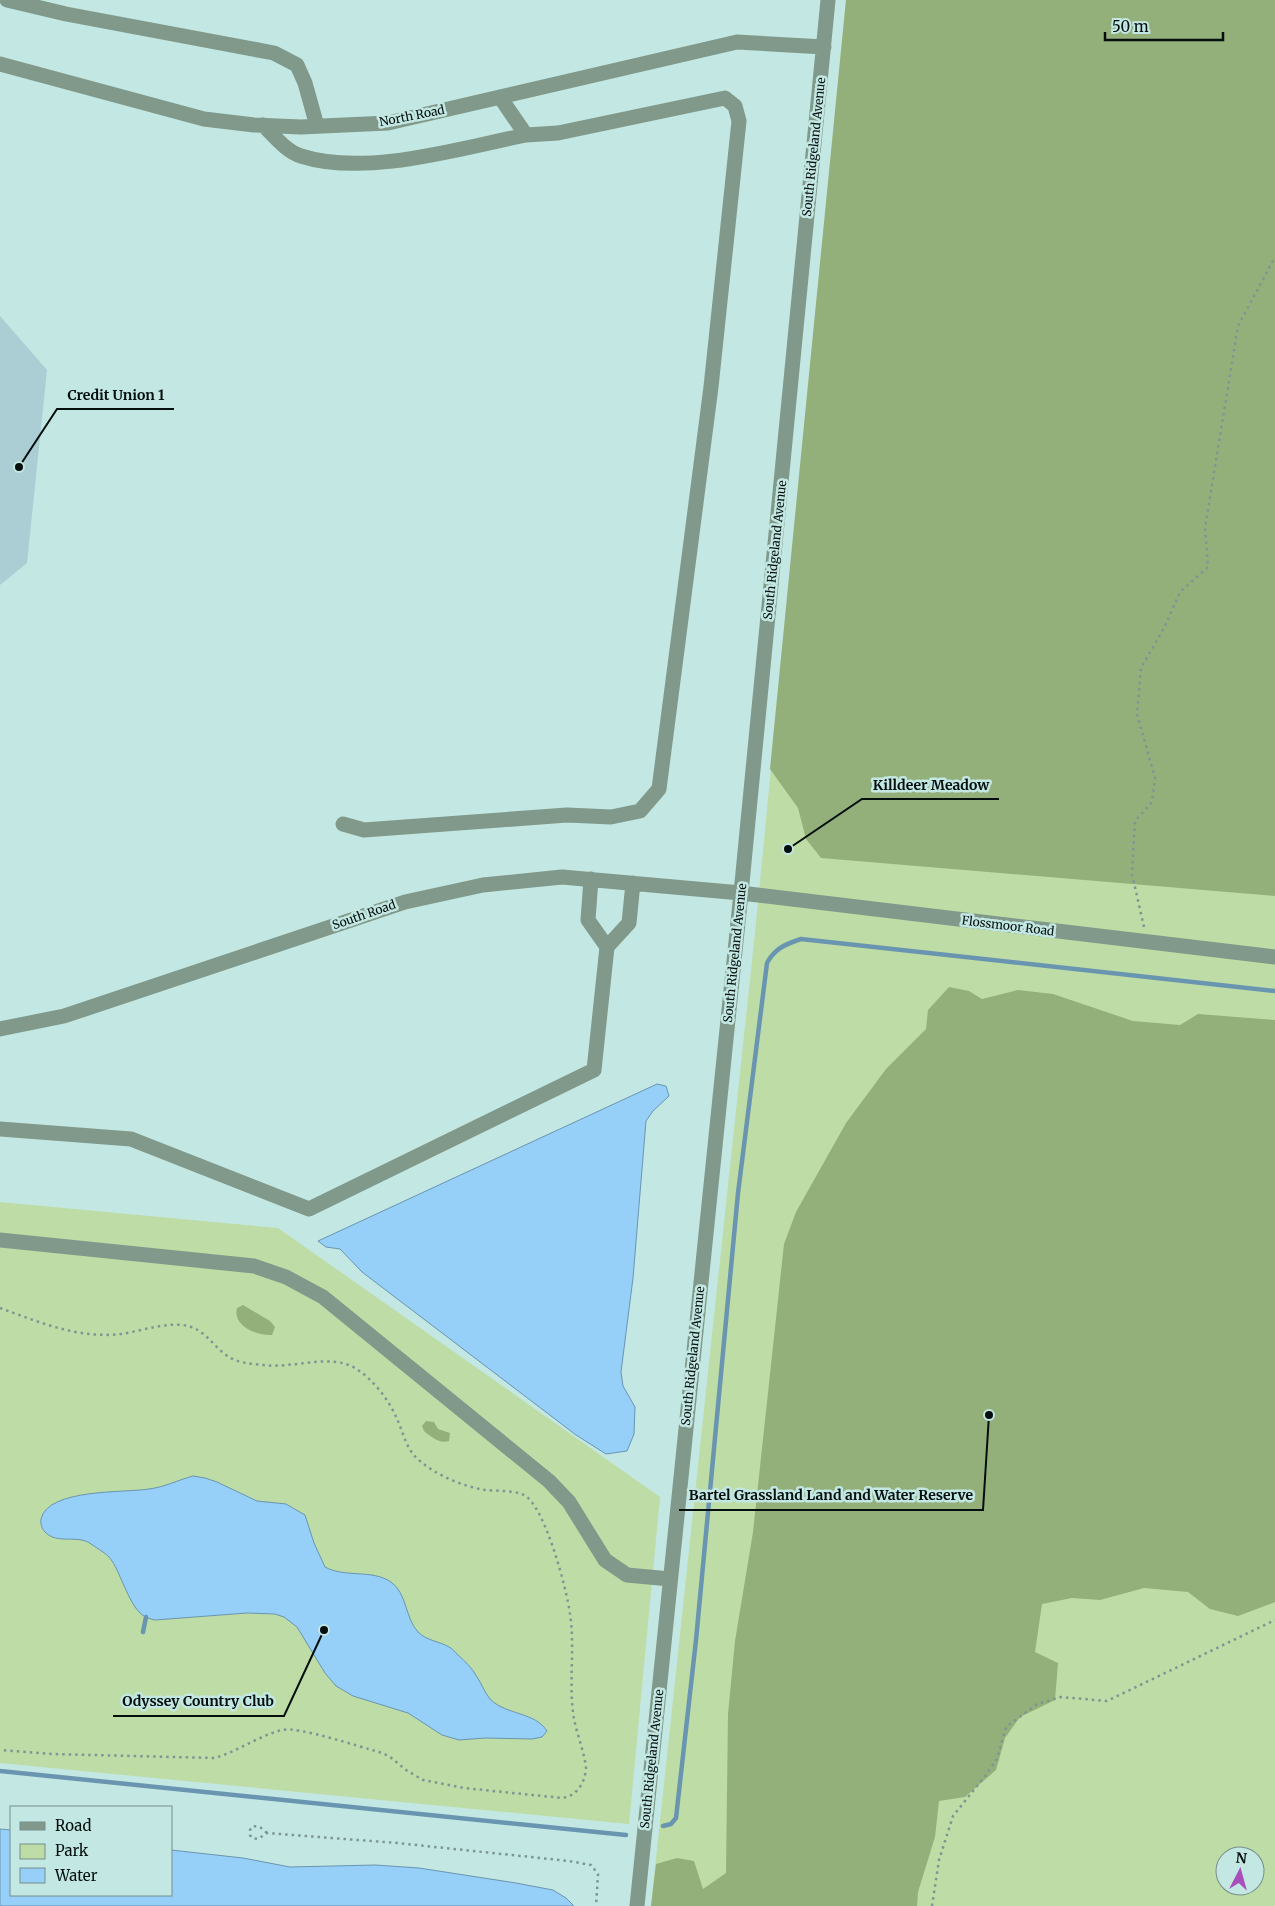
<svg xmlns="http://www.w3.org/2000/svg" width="1275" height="1906" font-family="Merriweather,serif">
<rect width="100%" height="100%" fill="#c3e7e2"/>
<!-- green -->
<path fill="#bedca5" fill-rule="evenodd" d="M846,0H1275V1906H651L755,933ZM1225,1856H1255V1886H1225Z
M0,1202L278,1228L660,1497L629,1824L0,1763Z"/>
<!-- forest -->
<path fill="#93b07b" d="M846,0H1275V896L821,858L806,839L798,808L770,769Z
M949,987L969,991L982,999L1018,990L1053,994L1133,1021L1180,1025L1198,1014L1275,1020V1602L1238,1616L1210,1609L1188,1592L1144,1588L1100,1600L1072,1598L1042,1604L1035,1652L1058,1663L1055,1700L1020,1717L1005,1738L996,1770L965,1797L939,1801L935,1837L918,1892L917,1906H651L656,1864L677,1858L694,1861L703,1889L726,1873L728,1714L735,1641L753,1532L784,1244L796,1212L846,1123L886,1069L926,1029L928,1010Z
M243,1305L270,1321L275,1327L272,1335C257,1336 232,1326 237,1308Z
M426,1421L434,1422L438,1429L450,1433L449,1441C440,1444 431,1437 424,1431L422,1426Z"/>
<!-- water -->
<path fill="#96cff7" stroke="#6a95b1" d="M657,1084L666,1086L669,1096L653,1111L646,1121L633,1278L621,1372L623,1386L635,1407L634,1434L627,1451L606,1454L576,1435L362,1272L340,1249L326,1247L318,1241Z
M193,1476L205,1478L217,1482L257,1501L286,1504L305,1515L314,1543L325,1567C345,1578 372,1569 391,1582C407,1593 405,1618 418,1632C427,1641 439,1641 449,1647C452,1648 455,1652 457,1654C465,1661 472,1668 477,1677C482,1684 485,1694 491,1700C507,1715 535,1712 547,1731L542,1737L532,1739L485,1738L459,1740L442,1735L408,1713L353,1696L336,1686L325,1673L297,1627L284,1617L275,1614L247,1613L155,1620C151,1619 147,1618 144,1616C130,1608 121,1574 112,1561C108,1554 98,1549 91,1544C78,1534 57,1545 45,1532C42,1529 40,1523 41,1519C48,1488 126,1493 149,1489C165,1487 178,1480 193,1476Z
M0,1829L11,1830V1895H171V1850L243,1858L290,1867L375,1865L419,1868L516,1883L553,1890L566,1898L574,1906H0Z"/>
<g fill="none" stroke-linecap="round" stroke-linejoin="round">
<!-- stream -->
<path stroke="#6a95b1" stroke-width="4.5" d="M143,1632L146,1617
M0,1771L626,1835
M663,1826L671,1824L676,1818L696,1640L738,1193L767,963C775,948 786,944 801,939L1275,991"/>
</g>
<!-- building -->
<path fill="#abcdd4" d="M0,316L47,370L27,563L0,585Z"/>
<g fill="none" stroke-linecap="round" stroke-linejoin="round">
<!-- path -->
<path stroke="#7c9793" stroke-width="2.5" stroke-dasharray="2.5 4" stroke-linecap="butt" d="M1144,927L1132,874L1135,821L1152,802L1155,778L1137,714L1141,668L1164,628L1180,592L1208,567L1205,528L1238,326L1275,257
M0,1308C39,1322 78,1339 121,1334C141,1331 162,1323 182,1325C203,1326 213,1347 229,1357C239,1363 251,1364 263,1365C293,1369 329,1353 355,1368C373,1379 389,1400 397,1419C404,1434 406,1450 420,1461C438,1476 462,1486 485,1490C497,1491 513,1490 524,1495C545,1506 567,1590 570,1614C575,1646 569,1680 573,1712C575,1731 584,1749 586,1768C585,1783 577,1796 562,1798L464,1788L423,1780L406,1770L389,1756L379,1752C360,1747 298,1726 282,1730C258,1736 237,1752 214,1758L52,1754L0,1750
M267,1833L260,1827L253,1826L250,1830V1835L252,1838L258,1839L267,1833L397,1843L569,1861L591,1865L598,1874L596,1906
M932,1906L939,1860L953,1816L985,1776L997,1759L1006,1727L1037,1704L1061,1697L1107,1701L1275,1620"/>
<!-- minor -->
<path stroke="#80998a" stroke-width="15" d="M7,0L66,14L274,53L297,65L305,83L317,126
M0,64L204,119L254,125L301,127L388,123L737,42L824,47
M263,125C274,136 287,152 301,156C366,177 461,148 526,135
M343,824L364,830L567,815L611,817L640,811L659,789L711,387L739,121L735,106L725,98L558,133L526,135L500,97
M591,879L588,920L607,947L629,923L633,883
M0,1029L64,1016L405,902L483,885L562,877L741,893L1275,957
M0,1129L131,1139L309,1209L594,1070L607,947
M0,1240L254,1266L286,1277L323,1297L549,1481L569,1502L605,1560L627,1575L670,1579
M637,1906L741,893L828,0"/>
</g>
<g text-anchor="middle" stroke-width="5" stroke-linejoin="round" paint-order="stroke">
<!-- street labels -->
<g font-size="12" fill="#030e0d" stroke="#c3e7e2">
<text transform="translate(412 116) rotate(-11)" y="4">North Road</text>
<text transform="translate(814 147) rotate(-84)" y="4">South Ridgeland Avenue</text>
<text transform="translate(775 550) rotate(-84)" y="4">South Ridgeland Avenue</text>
<text transform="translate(364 915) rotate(-19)" y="4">South Road</text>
<text transform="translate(1008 926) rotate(7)" y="4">Flossmoor Road</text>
<text transform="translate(735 953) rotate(-84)" y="4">South Ridgeland Avenue</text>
<text transform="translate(693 1356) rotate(-84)" y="4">South Ridgeland Avenue</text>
<text transform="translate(652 1759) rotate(-84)" y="4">South Ridgeland Avenue</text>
</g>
</g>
<!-- callouts -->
<path fill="none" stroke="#030e0d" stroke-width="2" d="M19 467L57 409H174M788 849L862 799H999M989 1415L983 1510H679M324 1630L284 1716H113"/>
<g fill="#030e0d" stroke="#c3e7e2" stroke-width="2">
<circle cx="19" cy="467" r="5"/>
<circle cx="788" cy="849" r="5"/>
<circle cx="989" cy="1415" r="5"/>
<circle cx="324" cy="1630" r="5"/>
</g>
<g font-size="14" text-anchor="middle" font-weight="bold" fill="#030e0d" stroke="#c3e7e2" stroke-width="5" stroke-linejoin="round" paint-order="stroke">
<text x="116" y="400">Credit Union 1</text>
<text x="931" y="790">Killdeer Meadow</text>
<text x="831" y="1500">Bartel Grassland Land and Water Reserve</text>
<text x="198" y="1706">Odyssey Country Club</text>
</g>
<!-- legend -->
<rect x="10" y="1806" width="162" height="90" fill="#c3e7e2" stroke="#76908d"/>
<rect x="20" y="1822" width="25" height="8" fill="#80998a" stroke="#76908d"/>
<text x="55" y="1831" font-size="15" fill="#030e0d">Road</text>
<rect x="20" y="1844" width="25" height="15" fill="#bedca5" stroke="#76908d"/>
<text x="55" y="1856" font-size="15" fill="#030e0d">Park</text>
<rect x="20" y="1868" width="25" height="15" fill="#96cff7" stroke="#76908d"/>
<text x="55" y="1881" font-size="15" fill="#030e0d">Water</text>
<!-- north arrow -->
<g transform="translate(1240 1871) rotate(6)"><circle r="24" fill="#c3e7e2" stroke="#76908d"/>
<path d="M0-4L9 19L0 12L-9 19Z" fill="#a84fbb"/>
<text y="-8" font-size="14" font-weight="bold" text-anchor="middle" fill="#030e0d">N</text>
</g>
<!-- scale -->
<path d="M1105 32v8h118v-8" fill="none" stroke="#030e0d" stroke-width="2.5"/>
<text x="1112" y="32" font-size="15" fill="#030e0d" stroke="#c3e7e2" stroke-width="4" paint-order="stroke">50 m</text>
</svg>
